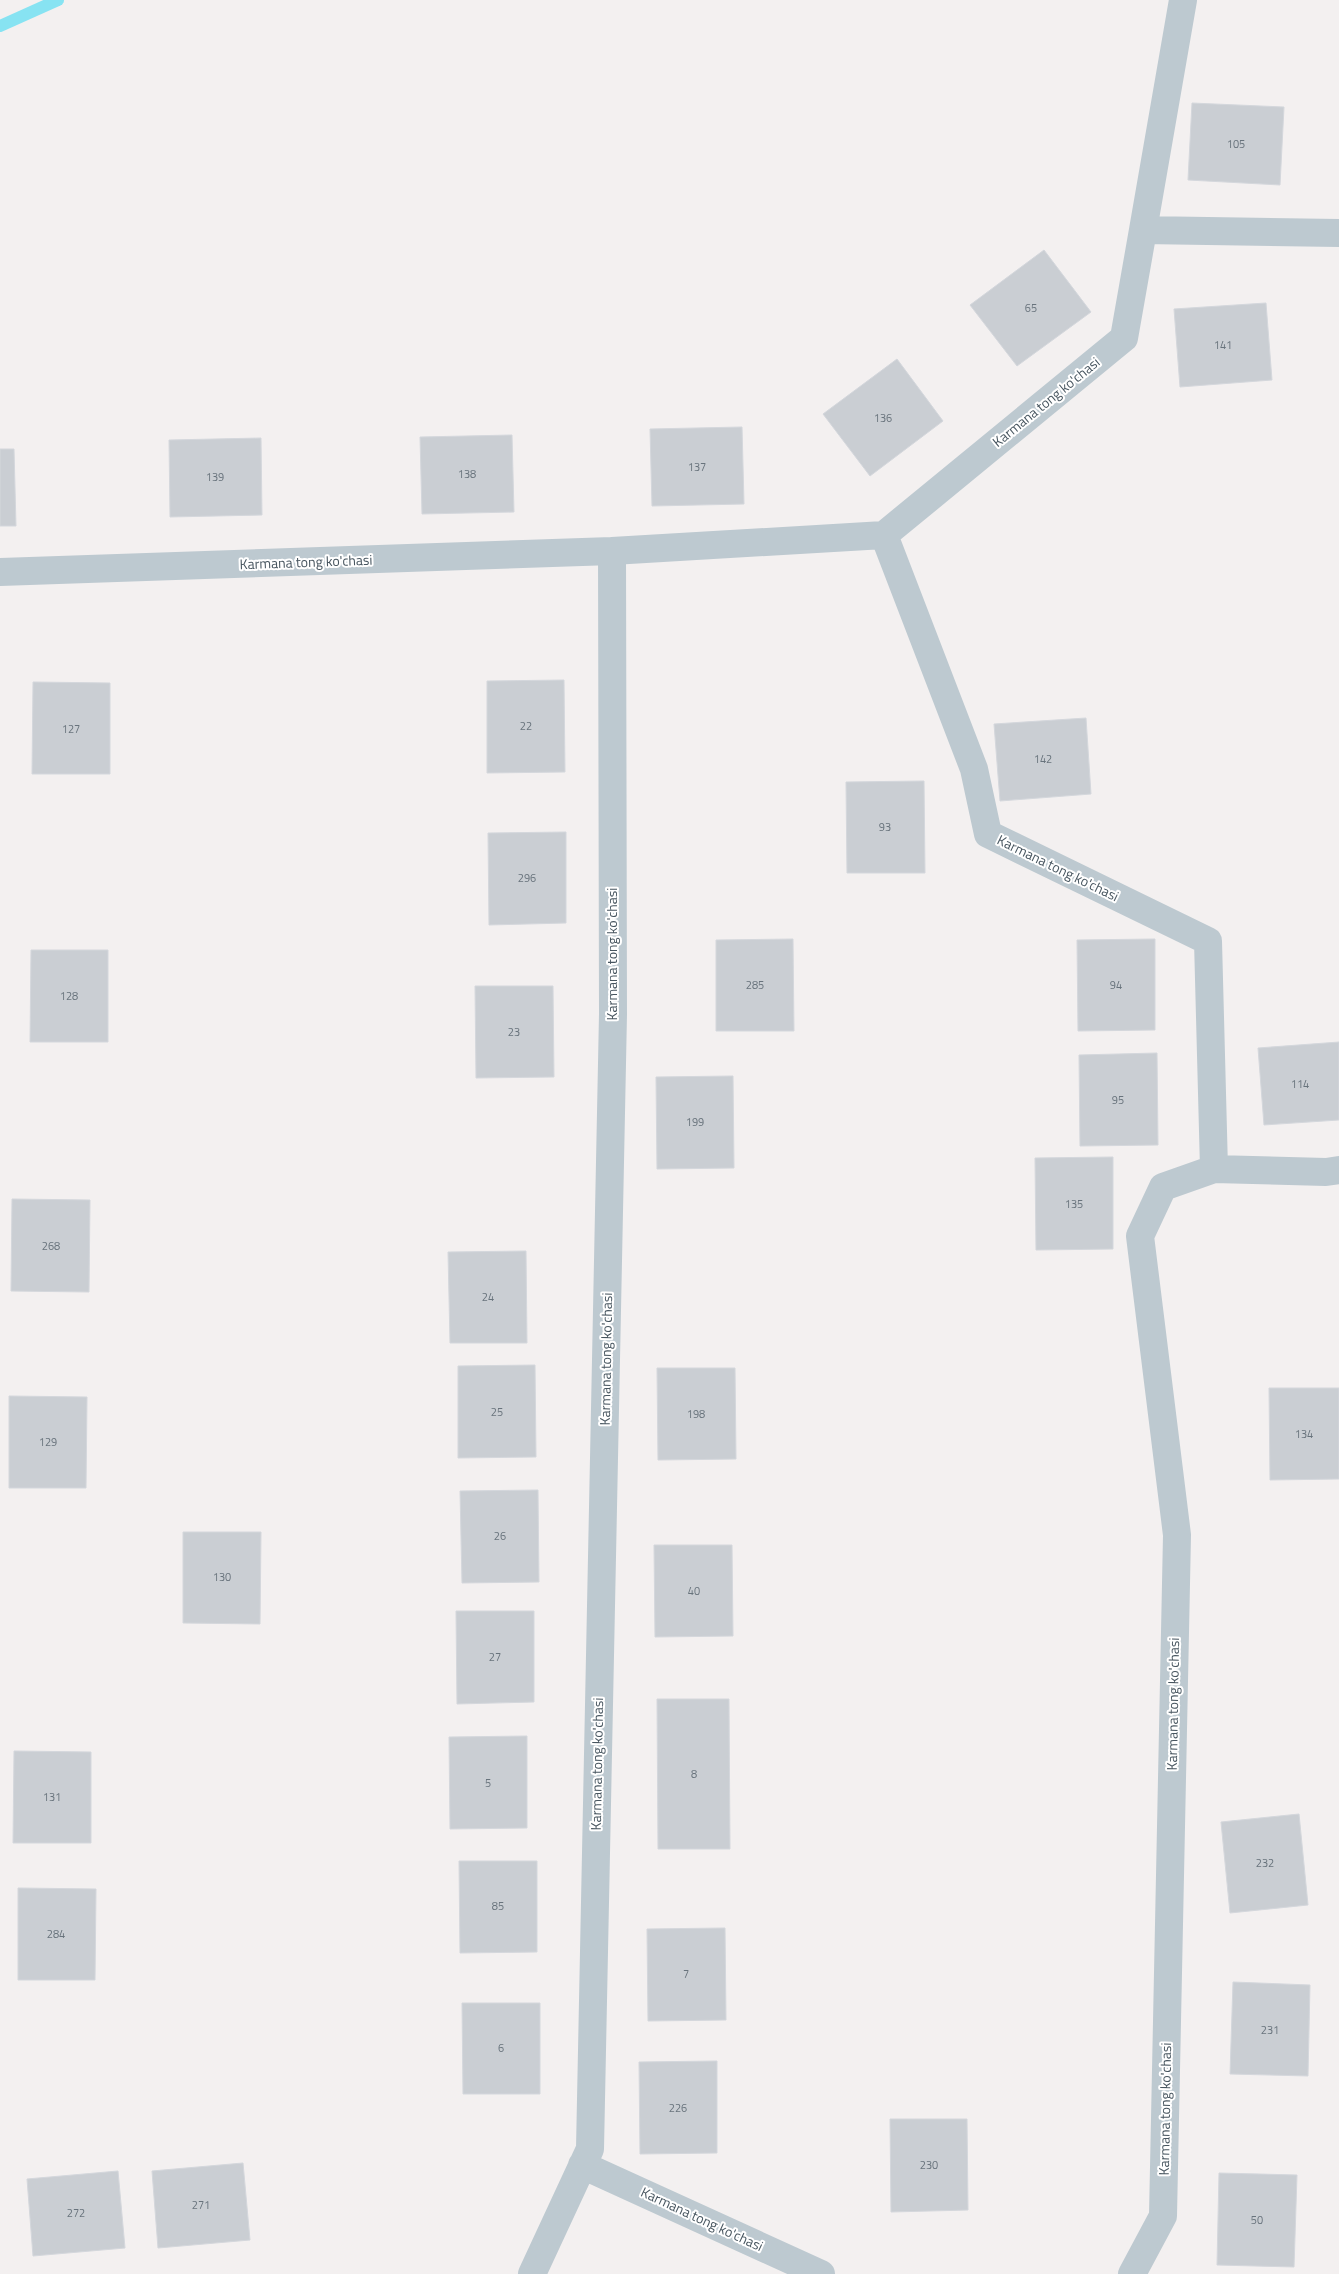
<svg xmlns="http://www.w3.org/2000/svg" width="1339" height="2274" font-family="'Titillium Web',sans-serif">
<rect width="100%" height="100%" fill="#f3f0f0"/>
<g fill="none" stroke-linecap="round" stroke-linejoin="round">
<!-- stream -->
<path stroke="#87e3f2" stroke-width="12" d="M0,26L58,0"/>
</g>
<!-- building -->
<path fill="#caced3" stroke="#d4d7dc" d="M1192,103L1284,107L1280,185L1188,180Z
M1044,250L1091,312L1017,366L970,305Z
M1266,303L1272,380L1180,387L1174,309Z
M897,359L943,421L870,476L823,414Z
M742,427L744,504L652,506L650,429Z
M512,435L514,512L422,514L420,437Z
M261,438L262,515L170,517L169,440Z
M0,449H14L16,526H0Z
M564,680L565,772L487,773V681Z
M33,682L110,683V774H32Z
M1086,718L1091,794L1000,801L994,724Z
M924,781L925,873H847L846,782Z
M566,832V923L489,925L488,833Z
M793,939L794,1031H716V940Z
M1155,939V1030L1078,1031L1077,940Z
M31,950H108V1042H30Z
M475,986H553L554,1077L476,1078Z
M1339,1042V1120L1264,1125L1258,1048Z
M1157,1053L1158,1145L1080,1146L1079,1055Z
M733,1076L734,1168L657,1169L656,1077Z
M1113,1157V1249L1036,1250L1035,1158Z
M12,1199L90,1200L89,1292L11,1291Z
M526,1251L527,1343H450L448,1252Z
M535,1365L536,1457L458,1458V1366Z
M657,1368H735L736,1459L658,1460Z
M1269,1388H1339V1479L1270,1480Z
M9,1396L87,1397L86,1488H9Z
M538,1490L539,1582L462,1583L460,1491Z
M183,1532H261L260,1624L183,1623Z
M654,1545H732L733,1636L655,1637Z
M456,1611H534V1702L457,1704Z
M657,1699H729L730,1849H658Z
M527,1736V1828L450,1829L449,1737Z
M14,1751L91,1752V1843H13Z
M1299,1814L1308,1905L1230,1913L1221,1822Z
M459,1861H537V1952L460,1953Z
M18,1888L96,1889L95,1980H18Z
M725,1928L726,2020L648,2021L647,1929Z
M1233,1982L1310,1985L1308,2076L1230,2074Z
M462,2003H540V2094H463Z
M717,2061V2153L640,2154L639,2062Z
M890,2119H967L968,2210L891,2212Z
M243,2163L250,2240L158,2248L152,2171Z
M118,2171L125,2248L33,2256L27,2179Z
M1219,2173L1297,2175L1294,2267L1217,2265Z"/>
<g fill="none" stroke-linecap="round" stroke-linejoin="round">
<!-- minor -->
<path stroke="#bdc9d0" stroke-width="28" d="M1143,230L1183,0
M884,535L1124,338L1143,230L1339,233
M0,572L612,551
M582,2165L821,2274
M532,2274L590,2149L613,1014L612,551L884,535L974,769L988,834L1208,941L1214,1169L1326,1172L1339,1170
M1132,2274L1163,2216L1177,1535L1140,1236L1163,1187L1214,1169"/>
</g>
<g text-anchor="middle" stroke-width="4" stroke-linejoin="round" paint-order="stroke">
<!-- number labels -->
<g font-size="11" fill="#68737c">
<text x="1236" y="148">105</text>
<text x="1031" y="312">65</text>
<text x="1223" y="349">141</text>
<text x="883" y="422">136</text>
<text x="697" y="471">137</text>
<text x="467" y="478">138</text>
<text x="215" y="481">139</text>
<text x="526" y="730">22</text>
<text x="71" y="733">127</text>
<text x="1043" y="763">142</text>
<text x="885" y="831">93</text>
<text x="527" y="882">296</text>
<text x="755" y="989">285</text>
<text x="1116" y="989">94</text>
<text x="69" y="1000">128</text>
<text x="514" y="1036">23</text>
<text x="1300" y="1088">114</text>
<text x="1118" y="1104">95</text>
<text x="695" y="1126">199</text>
<text x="1074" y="1208">135</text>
<text x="51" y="1250">268</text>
<text x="488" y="1301">24</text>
<text x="497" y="1416">25</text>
<text x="696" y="1418">198</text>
<text x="1304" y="1438">134</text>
<text x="48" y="1446">129</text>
<text x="500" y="1540">26</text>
<text x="222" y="1581">130</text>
<text x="694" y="1595">40</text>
<text x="495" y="1661">27</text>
<text x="694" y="1778">8</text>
<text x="488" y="1787">5</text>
<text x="52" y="1801">131</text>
<text x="1265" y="1867">232</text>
<text x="498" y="1910">85</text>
<text x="56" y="1938">284</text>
<text x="686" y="1978">7</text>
<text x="1270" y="2034">231</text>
<text x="501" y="2052">6</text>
<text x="678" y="2112">226</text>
<text x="929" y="2169">230</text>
<text x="201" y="2209">271</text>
<text x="76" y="2217">272</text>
<text x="1257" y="2224">50</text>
</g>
<!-- street labels -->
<g font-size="14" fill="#47555f" stroke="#fff">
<text transform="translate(1046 402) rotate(-39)" y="5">Karmana tong ko'chasi</text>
<text transform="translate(306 562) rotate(-2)" y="5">Karmana tong ko'chasi</text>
<text transform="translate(1058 868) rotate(26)" y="5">Karmana tong ko'chasi</text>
<text transform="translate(612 954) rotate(-90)" y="5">Karmana tong ko'chasi</text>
<text transform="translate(606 1359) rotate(-89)" y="5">Karmana tong ko'chasi</text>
<text transform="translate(1173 1704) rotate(-89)" y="5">Karmana tong ko'chasi</text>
<text transform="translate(597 1764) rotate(-89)" y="5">Karmana tong ko'chasi</text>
<text transform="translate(1165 2109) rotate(-89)" y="5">Karmana tong ko'chasi</text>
<text transform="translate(702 2219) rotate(25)" y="5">Karmana tong ko'chasi</text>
</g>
</g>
</svg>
